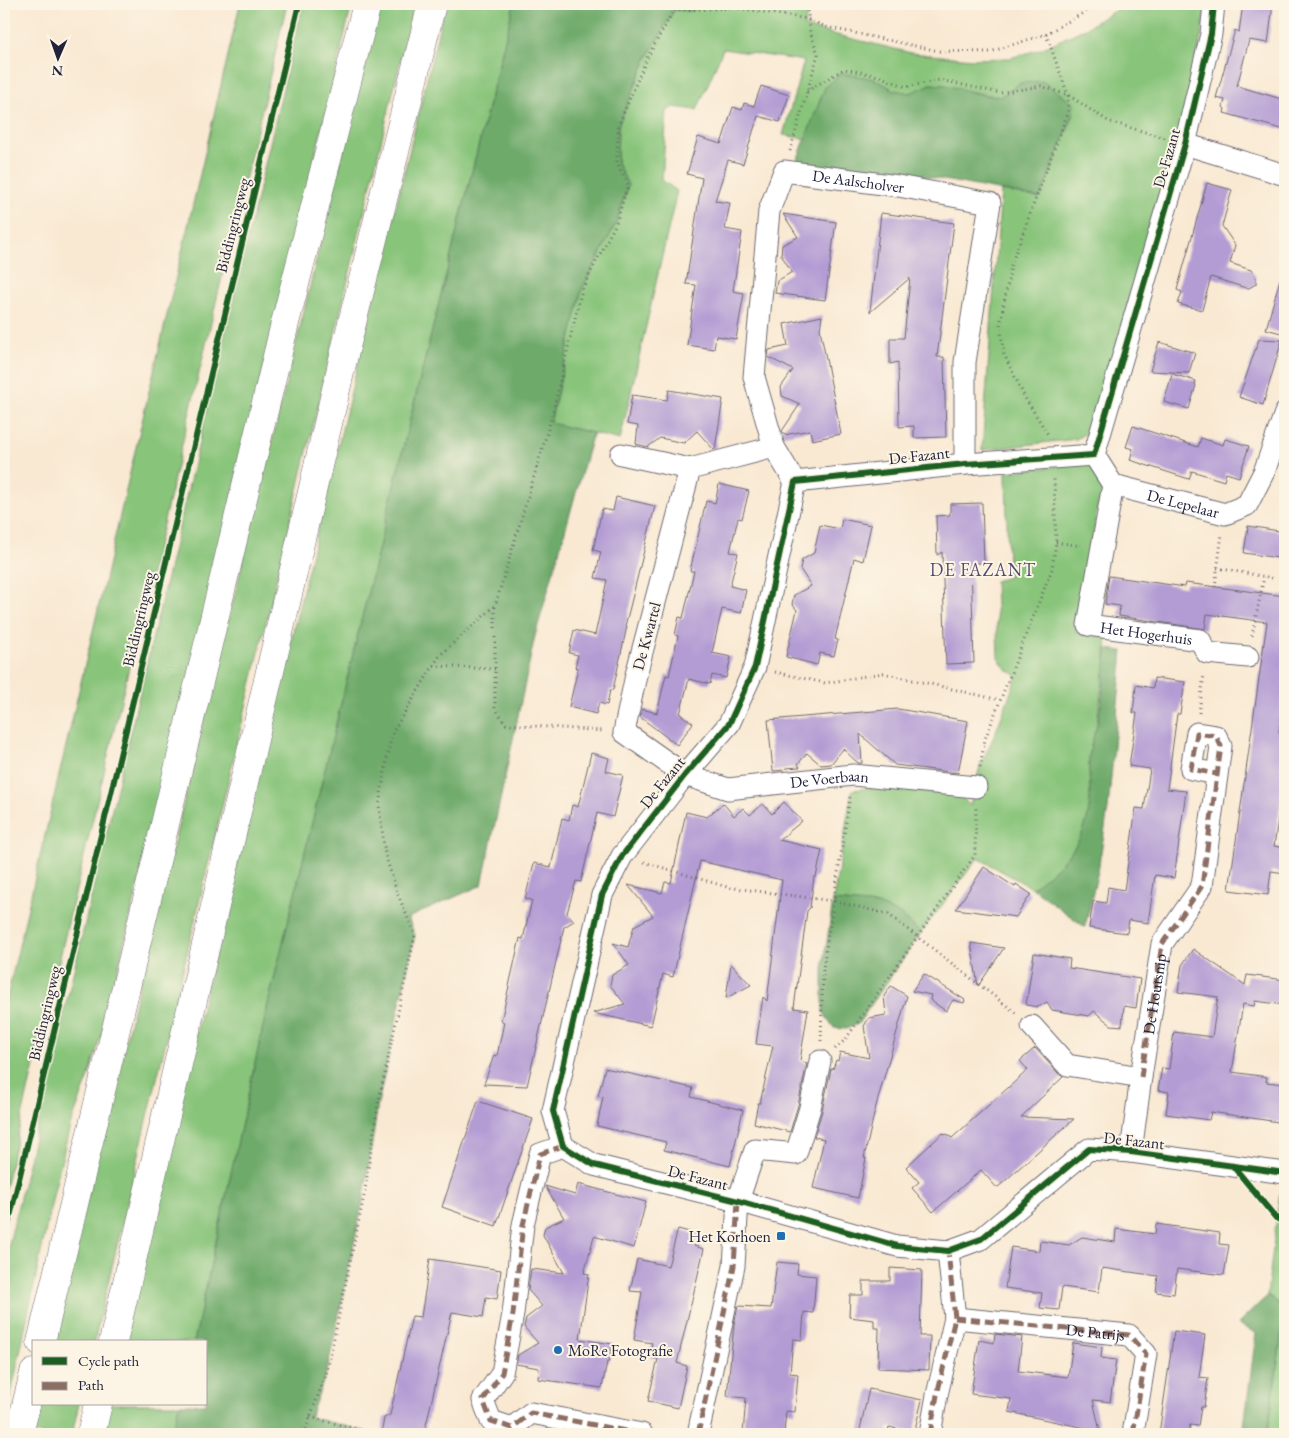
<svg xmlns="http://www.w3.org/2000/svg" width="1289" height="1438" font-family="'EB Garamond',serif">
<rect width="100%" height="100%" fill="#fcf5e5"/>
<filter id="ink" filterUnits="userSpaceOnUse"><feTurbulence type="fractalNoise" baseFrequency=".02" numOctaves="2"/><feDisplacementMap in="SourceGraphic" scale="10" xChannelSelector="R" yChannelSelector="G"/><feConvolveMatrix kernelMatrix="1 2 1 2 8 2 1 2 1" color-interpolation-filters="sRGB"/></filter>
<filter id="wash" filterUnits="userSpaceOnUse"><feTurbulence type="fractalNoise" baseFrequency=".0096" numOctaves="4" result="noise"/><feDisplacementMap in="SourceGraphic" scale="20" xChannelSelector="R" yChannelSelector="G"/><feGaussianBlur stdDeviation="1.12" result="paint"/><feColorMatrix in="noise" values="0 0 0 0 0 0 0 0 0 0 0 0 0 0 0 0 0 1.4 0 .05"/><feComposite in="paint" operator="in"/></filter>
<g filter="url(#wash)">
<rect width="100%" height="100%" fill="#f9e9d3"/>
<!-- green -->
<path fill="#88c47a" stroke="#55735a" d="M240,4H287L4,1192V1010Z
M303,4H352L104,1026L88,1079L70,1126L54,1191L4,1428V1265Z
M379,4H414L94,1342H52Z
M445,4H514L417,391L268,1004L194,1342H121Z
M699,4H810L804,27L911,53L972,59L1010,58L1041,49L1084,29L1126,4H1207L1183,133L1156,204L1112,362L1086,433L1076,439L982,450L1001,191L1040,198L1073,116L1074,104L1020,83L1000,97L931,84L910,94L894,90L875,79L813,121L805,139L783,135L804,61L723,49L697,110L673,107L667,111L662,180L677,191L620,440L550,423L582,289L616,223L628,185L617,163L618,126L647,58L674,10L692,11Z
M1088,463L1110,484L1099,500L1076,633L1107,637C1106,667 1100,696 1097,725C1094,754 1093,820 1079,842C1067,861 1049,874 1032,888L978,858L921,933L901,915L878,905L833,901L852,790L879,787L959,794L970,806L980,766L995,734L1017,676L1005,668L998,657L995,581L1008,577L1006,472Z
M1281,1184L1285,1186V1308L1267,1296Z
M1285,1313V1418L1283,1434H1268Z
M36,1404H79L72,1434H29Z
M106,1404H179L172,1434H99Z"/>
<!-- forest -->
<path fill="#6eaa6a" stroke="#486652" d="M514,4H699L693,11L674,10L647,58L618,126L617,163L628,185L616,223L582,289L550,423L593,433L535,636L482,885L408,918L415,935L378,1104L364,1196L327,1371L310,1417L376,1434H172L179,1404H206V1342H194L268,1004L417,391Z
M841,73L875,79L894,90L910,93L931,84L946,85L983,95L1000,97L1020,83L1043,81L1074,104L1073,115L1040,198L896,171L869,178L795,166L825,87Z
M1107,649L1123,651L1108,809L1098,871L1085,927L1032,888C1067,860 1090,840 1090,792C1090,781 1088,769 1089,758C1090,745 1095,733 1098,721C1103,697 1105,673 1107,649Z
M833,901L878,905L901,915L921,933L858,1024L846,1029L834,1028L823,1012V968Z
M1267,1296L1285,1308L1268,1434H1243L1256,1333L1238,1324Z"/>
<g id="blocks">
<!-- building -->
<path fill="#b39cd4" d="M1243,4H1273L1268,43L1249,40L1237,86L1285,100V130L1224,113L1225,109L1223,107L1225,100L1216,98L1235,30L1239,32Z
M761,86L789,95L780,122L758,116L743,164L728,160L715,201L730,203L725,229L742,232L733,291L744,293L736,339L716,336L714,349L687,345L696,285L686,284L702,178L687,174L698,137L721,144L733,107L742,110L744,103L754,106Z
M1207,183L1232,190L1222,226L1235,245L1230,263L1251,270L1256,277V284L1249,288H1246L1211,277L1202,310L1178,304L1182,292L1177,290Z
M881,213L954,223L937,357H944L946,437L914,438V426L899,427L898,362L890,364V338H904L910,278L870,312Z
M783,214L836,222L825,300L775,293L777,281L792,272L781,255L782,245L798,237Z
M1280,279H1285V334L1266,329Z
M822,316L820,329L841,434L812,440L810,430L784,435L782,431L800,404L782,396L781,387L793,370L768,357L769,350L788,346L784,324Z
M1259,339L1282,340L1263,405L1239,397Z
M1159,342L1195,353L1189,373L1150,371Z
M1172,374L1196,381L1195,385H1196L1189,409L1164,402Z
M669,390L723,399L715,449L714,450L697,431L684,443L660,438L648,447L636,444L638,426L627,424L632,395L667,400Z
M1133,426L1198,447L1201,438L1223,445L1225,439L1249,446L1239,477L1226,473L1224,481L1192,471L1189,479L1130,460L1133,449L1126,447Z
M719,484L749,491L742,519L738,518L730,552L738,553L730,586L746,590L741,613L722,609L712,653L731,657L726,678L712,675L710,684L689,679L680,714L693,723L677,745L640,717L642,709L657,713L666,675L669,676L678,636L675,635L679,617L683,618L694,571H690L706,501L715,503Z
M616,497L655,506L630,607L625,626H627L613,690H610L607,705L599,703L596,714L569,707L578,668L575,667L578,655L569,653L574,630L595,635L607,580L595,578L601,552L593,550L602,509L613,511Z
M982,503L984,563H971L974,663L946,664L942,552L937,555L936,516L950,515V504Z
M842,519L871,525L863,561L854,558L835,639L838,640L834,656L820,653L817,665L786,657L797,610L792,604L794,595L811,586L800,569L802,560L814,553L820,525L840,529Z
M1248,526L1285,532V559L1244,553Z
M1109,576L1185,587L1186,583L1285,596V689L1279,732L1285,733V774L1274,846L1285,848V873L1271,871L1268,895L1229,890L1267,622L1207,614L1205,629L1119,616L1120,606L1105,604Z
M1154,678L1185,682L1180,714H1177L1167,789L1186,791L1174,878L1155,875L1148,923L1129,920L1127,933L1089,928L1093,901L1106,903L1108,887L1124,890L1136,808L1144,809L1150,769L1129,766L1137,713H1133L1136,685L1153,688Z
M898,709L968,721L958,773L895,765L860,734L862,763H858L843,749L831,764L821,765L807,753L798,764L800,767L786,768L784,770L773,771L768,720Z
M591,753L609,758L606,771L623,775L613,817L597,813L581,882L576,881L567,913L574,921L564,927L527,1086L484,1084L494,1055L497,1056L504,1022L501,1021L520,938L523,939L532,900L525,899L534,863L551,867L562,818L569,820L572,805L578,807Z
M784,802L802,821L779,840L822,850L816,877H814L810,908L807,911L794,1008L808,1010L800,1061L807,1063L798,1105L790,1132L754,1123L758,1103H760L773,1046L756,1044L763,997L767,1001L782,880L700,861L673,977L663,974L651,1026L593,1013L625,1004L610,985L612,975L629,965L613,943L628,947L634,926L653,916L628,885L662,893L665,882L671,883L686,812L707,817L723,803L734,816L743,808L750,815L763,804L772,814Z
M984,867L1015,887L1016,884L1031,894L1016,917L956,909Z
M971,943L1004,948L978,986Z
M1193,949L1245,985L1247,975L1285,980V1005L1255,1001L1254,1006L1243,1004L1232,1072L1267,1077L1266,1082L1285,1084V1123L1211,1112L1209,1120L1166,1114L1169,1092L1158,1090L1162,1068L1169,1069L1174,1032L1212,1037L1218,997L1178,992L1182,965Z
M1034,953L1070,959L1069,968L1140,979L1136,1008L1124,1006L1122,1026L1111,1025L1094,1011L1089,1016L1052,1010L1047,1002L1038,1007L1026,1005Z
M731,964L751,985L726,998Z
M924,974L965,1000L964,1003L953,1000L946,1011L930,1000L931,995L912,991Z
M891,986L907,996L876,1106L864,1158H866L858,1198L813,1188L824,1139L814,1137L822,1111L831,1069H833L836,1060L838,1061L840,1052L869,1058L864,1026L869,1018L886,1015L884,996Z
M1035,1048L1058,1073L1063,1077L1021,1117L1074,1119L997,1188L981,1170L933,1212L912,1188L919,1182L906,1167L943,1133L945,1135L947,1134L952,1138L1028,1070L1020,1061Z
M605,1068L693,1088L691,1097L743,1110L730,1166L664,1150L666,1142L597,1126L603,1097L598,1096Z
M478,1101L533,1119L496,1226L442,1207Z
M578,1184L646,1202L634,1248L594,1236L584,1273L589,1274L580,1339L613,1344L609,1362H607L602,1388L538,1379L539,1368L516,1364L518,1355L538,1343L524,1327L526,1318L542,1306L528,1290L531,1269L564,1273L543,1235L545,1227L564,1218L545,1186L575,1195Z
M1156,1224L1220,1233L1219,1244L1229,1245L1224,1275L1177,1269L1174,1294L1156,1292L1158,1276L1102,1268L1099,1292L1062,1287L1059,1310L1040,1308L1042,1293L1005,1288L1011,1247L1039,1251L1040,1241L1069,1245L1082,1237L1115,1242L1116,1229L1155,1234Z
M678,1229L697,1234L694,1246L704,1249L677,1363L687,1366L678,1408L648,1401L658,1359L649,1357L652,1343L634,1340L642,1292L630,1291L637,1259L668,1266Z
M430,1259L501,1270L497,1299L486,1297L483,1317L452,1312L424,1434H401L382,1430L384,1418L390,1415L412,1316L421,1317Z
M777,1262L798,1264L797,1274L816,1276L813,1313L804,1312L802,1340L793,1339L790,1373L798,1374L795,1412L786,1411L784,1434H743L746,1398L727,1396L734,1324L738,1306L771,1308Z
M890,1268L922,1270L920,1336H930L929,1370L878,1368L879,1328H874V1320L849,1317L850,1295H863V1281H890Z
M1174,1331L1205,1335L1199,1377L1208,1378L1204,1407H1201L1198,1426L1190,1425L1188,1434H1159Z
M995,1334L1022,1337L1018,1371L1068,1377L1073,1343L1102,1347L1101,1358L1116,1360L1110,1402L1093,1400L1100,1431L1009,1412L1011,1399L971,1394L979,1340L994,1343Z
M869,1389L922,1400L914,1433L889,1427L887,1434H859Z"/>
</g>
</g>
<g filter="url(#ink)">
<use href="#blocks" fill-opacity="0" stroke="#6d6870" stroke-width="1"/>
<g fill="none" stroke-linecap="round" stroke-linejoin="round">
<defs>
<g id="minor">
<path d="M1214,4L1211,34L1185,144L1094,455L965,464L795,482L755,667L729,724L685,775L622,856L602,895L553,1111L563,1146L594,1165L738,1201L897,1246L948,1251L981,1239L1089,1149L1131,1152L1285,1173"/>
<path d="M1185,144L1285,175"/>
<path id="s1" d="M774,447L690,469L636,675L624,732L685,775L728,789L853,775L976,787"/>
<path d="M621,454L690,469"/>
<path id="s2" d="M1094,455L1113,485L1225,514L1247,505L1264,472L1285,413"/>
<path id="s3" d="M795,482L774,447L754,377L769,211L784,171L898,186L990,203L965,362V464"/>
<path id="s4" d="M1113,485L1088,625L1200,640L1207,653L1248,657"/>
<path d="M1032,1026L1067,1065L1141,1077L1131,1152"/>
<path id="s5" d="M1141,1077L1162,944L1202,886L1221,746L1216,736L1197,733L1191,769L1217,774"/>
<path d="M563,1146L540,1154L523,1225L513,1314L502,1373L483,1400L491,1421L512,1428L531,1413L642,1434"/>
<path id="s6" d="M955,1318L1129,1335L1146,1354L1133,1434"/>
<path d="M698,1434L734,1266L738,1201L755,1150L796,1154L810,1108L820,1061"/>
<path d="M930,1434L937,1395L955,1318L948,1251"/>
</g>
<path id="primary" d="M41,1342L285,323L367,4
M113,1342L345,351L432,4
M19,1434L34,1373
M91,1434L98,1404"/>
</defs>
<!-- minor casing -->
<use href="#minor" stroke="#6d6870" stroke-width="23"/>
<!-- primary casing -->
<use href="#primary" stroke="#6d6870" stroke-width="29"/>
<!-- path -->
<path stroke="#6d6870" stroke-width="3" stroke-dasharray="1 4" stroke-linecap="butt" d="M674,10L737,8L808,19L826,27L939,51L990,52L1046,34L1099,4
M1046,34L1068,95V112L1011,265L1000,325L1004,354L1025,398L1049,436
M807,91L844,69L879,76L906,87L940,80L1000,93L1041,86L1068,95L1108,121L1165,138
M790,151L818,54L810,32L807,4
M1056,542L1081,546
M1217,568L1273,578
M1215,587L1222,534
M495,607V708L506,724L604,731
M1252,636L1264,577
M434,666L495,669
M775,672L825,683L883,673L1000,700
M1199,713L1204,674
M980,767L985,739L1052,569L1056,542L1054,479
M644,862L727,887L833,901L888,914L1016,1013
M821,1041L823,968L850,797
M835,1049L845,1040L975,855L976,808
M310,1417L376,1434
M304,1434L327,1371L364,1196L378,1104L415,935L398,895L385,854L379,805L391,737L395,728L440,655L495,606L550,423L582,289L616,223L628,185L617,163L618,126L647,58L674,10L671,4"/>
<!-- minor -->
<use href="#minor" stroke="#fff" stroke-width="21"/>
<!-- primary -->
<use href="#primary" stroke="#fff" stroke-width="28"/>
<!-- quiet -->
<path stroke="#8d6e63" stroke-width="5" stroke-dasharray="10 5" stroke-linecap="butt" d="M1141,1077L1162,944L1202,886L1221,746L1216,736L1197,733L1191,769L1217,774
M563,1146L540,1154L523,1225L513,1314L502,1373L483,1400L491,1421L512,1428L531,1413L642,1434
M955,1318L1129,1335L1146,1354L1133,1434
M698,1434L734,1266L738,1201
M930,1434L937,1395L955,1318L948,1251"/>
<defs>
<path id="cycleway" d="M1214,4L1211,34L1185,144L1094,455L965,464L795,482L755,667L729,724L685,775L622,856L602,895L553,1111L563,1146L594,1165L738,1201L897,1246L948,1251L981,1239L1089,1149L1131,1152L1285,1173
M1233,1166L1276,1218L1285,1223
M4,1242L299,4"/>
</defs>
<!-- cycleway casing -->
<use href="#cycleway" stroke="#fcf5e5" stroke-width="9"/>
<!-- cycleway -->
<use href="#cycleway" stroke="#1b5e20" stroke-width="6"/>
</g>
</g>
<!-- markers -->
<g fill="#1f6fb2" stroke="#fcf5e5" stroke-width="2">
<rect x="776" y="1231" width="10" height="10" rx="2.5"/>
<circle cx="558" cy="1350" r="5"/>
</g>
<g text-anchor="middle" stroke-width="4" stroke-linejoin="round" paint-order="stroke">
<!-- street labels -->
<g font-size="16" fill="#22223b" stroke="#fcf5e5">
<text transform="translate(1166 158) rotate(-74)" y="6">De Fazant</text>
<text dy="6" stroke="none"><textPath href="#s3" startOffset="398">De Aalscholver</textPath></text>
<text transform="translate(232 225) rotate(-76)" y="6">Biddingringweg</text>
<text transform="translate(919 455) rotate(-6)" y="6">De Fazant</text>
<text dy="6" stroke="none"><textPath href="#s2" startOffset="108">De Lepelaar</textPath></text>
<text transform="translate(138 619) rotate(-77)" y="6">Biddingringweg</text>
<text dy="6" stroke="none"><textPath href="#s4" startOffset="201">Het Hogerhuis</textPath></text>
<text transform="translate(646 636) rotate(-75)" y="6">De Kwartel</text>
<text dy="6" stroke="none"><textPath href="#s1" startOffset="580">De Voerbaan</textPath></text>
<text transform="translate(662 782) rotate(-51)" y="6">De Fazant</text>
<text dy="6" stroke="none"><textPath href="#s5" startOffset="84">De Houtsnip</textPath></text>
<text transform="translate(44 1013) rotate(-77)" y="6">Biddingringweg</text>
<text transform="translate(1134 1140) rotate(6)" y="6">De Fazant</text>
<text transform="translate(698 1177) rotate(14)" y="6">De Fazant</text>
<text dy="6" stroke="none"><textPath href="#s6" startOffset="141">De Patrijs</textPath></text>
</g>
<!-- poi labels -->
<g font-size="16" fill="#22223b" stroke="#fcf5e5" text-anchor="end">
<text x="771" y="1242">Het Korhoen</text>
<text x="568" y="1356" text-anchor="start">MoRe Fotografie</text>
</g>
<!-- neighbourhood labels -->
<g font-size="18" letter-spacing="1" fill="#554d71" stroke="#fcf5e5">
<text x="983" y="576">DE FAZANT</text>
</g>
</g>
<!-- margin -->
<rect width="1289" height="1438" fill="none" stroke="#fcf5e5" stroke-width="20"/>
<!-- legend -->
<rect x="32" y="1340" width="175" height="65" fill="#fcf5e5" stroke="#a5a1a1"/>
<rect x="42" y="1357" width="25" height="8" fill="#1b5e20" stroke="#a5a1a1"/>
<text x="78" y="1366" font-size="15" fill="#22223b">Cycle path</text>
<rect x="42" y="1382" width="25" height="8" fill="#8d6e63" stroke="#a5a1a1"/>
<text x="78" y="1390" font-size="15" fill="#22223b">Path</text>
<!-- north arrow -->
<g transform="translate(58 58) rotate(182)" stroke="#fcf5e5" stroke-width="4" paint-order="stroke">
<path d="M0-4L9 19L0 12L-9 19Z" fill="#22223b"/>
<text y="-8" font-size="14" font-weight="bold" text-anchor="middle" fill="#22223b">N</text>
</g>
</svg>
